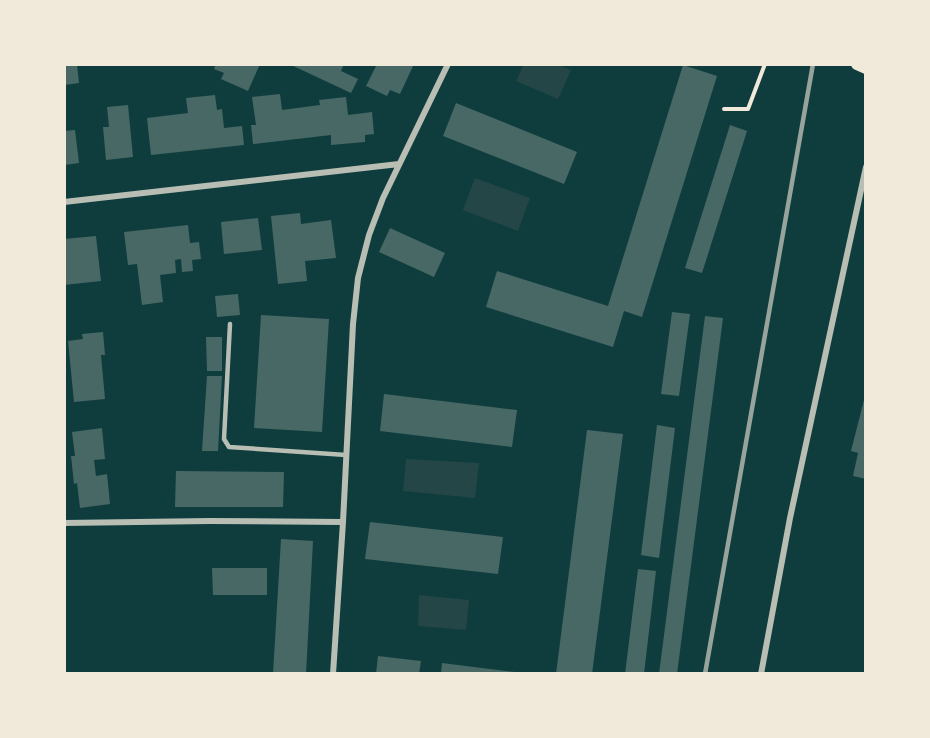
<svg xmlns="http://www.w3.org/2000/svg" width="930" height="738" font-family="Karla,sans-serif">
<rect width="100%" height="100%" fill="#0f3d3e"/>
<!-- green -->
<path fill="#244646" d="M524,64L558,65L571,70L558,99L516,81Z
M475,178L530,198L518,231L463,210Z
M406,459L479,463L475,498L403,491Z
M419,595L469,600L466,630L418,626Z"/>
<!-- building -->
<path fill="#486865" d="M64,64H77L79,83L64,85Z
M216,64H260L248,91L221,79L224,73L214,69Z
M289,64H344L341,71L358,79L351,93Z
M377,64H414L400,94L390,90L387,96L366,86Z
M683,65L717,76L642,317L624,311L613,347L486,307L497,271L608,306Z
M280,94L282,110L320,105L319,100L346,97L348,115L372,112L374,134L365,135V142L331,145V135L253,144L251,125H256L252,97Z
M215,95L217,110L222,109L224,128L242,126L244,145L151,155L147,118L188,113L186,98Z
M456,103L577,152L564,184L443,136Z
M128,105L133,157L106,160L103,127H109L107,107Z
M730,125L747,131L702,273L685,268Z
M75,130L79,163L64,165V131Z
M300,213L301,224L331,220L336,258L305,261L307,281L278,284L271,216Z
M258,218L262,250L224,254L221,222Z
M188,225L190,243L199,242L201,259L192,260L193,271L182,272L181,259L175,260L176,273L160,275L163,302L142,305L137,264L128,265L124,232Z
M390,228L445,253L434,277L379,252Z
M96,236L101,281L64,285V239Z
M238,294L240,315L217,317L215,296Z
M672,312L690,314L679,396L661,394Z
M261,315L329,319L322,432L254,428Z
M705,316L723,318L677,674H659Z
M103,332L105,355H101L105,399L74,402L68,341L83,339L82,334Z
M206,337H222V371H207Z
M207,376H222L218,451H202Z
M384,394L517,410L512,447L380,431Z
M865,396H866V479L853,476L858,453L851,451Z
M657,425L675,428L659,558L641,555Z
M102,428L105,459L94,460L96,476L107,474L110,504L80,508L77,483L74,484L71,456H75L72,432Z
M587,430L623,434L592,674H556Z
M176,471L284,472L283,507H175Z
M370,522L503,537L498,574L365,559Z
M281,539L313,541L306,674H273Z
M212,568H267V595H213Z
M638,569L656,571L644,674H625Z
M378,656L421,661L419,674H376Z
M442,663L515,672V674H441Z"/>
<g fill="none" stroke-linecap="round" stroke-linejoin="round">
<!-- path -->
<path stroke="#f1e9da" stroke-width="4" d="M724,109H748L765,64"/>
<!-- service -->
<path stroke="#b8beb3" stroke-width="4.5" d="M230,324L224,439L229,447L346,455"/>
<!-- minor -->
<path stroke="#b8beb3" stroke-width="6" d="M64,202L399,164
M64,523L210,521L343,522
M333,674L343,522L353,324L358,278L369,235L383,198L448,64
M761,674L790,518L866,167"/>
<!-- secondary -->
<path stroke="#f1e9da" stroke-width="12" d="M857,64L866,68"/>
<!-- rail -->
<path stroke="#97a49c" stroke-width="4.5" d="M705,674L813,64"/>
</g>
<!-- border -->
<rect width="930" height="738" fill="none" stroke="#f1e9da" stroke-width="132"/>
</svg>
